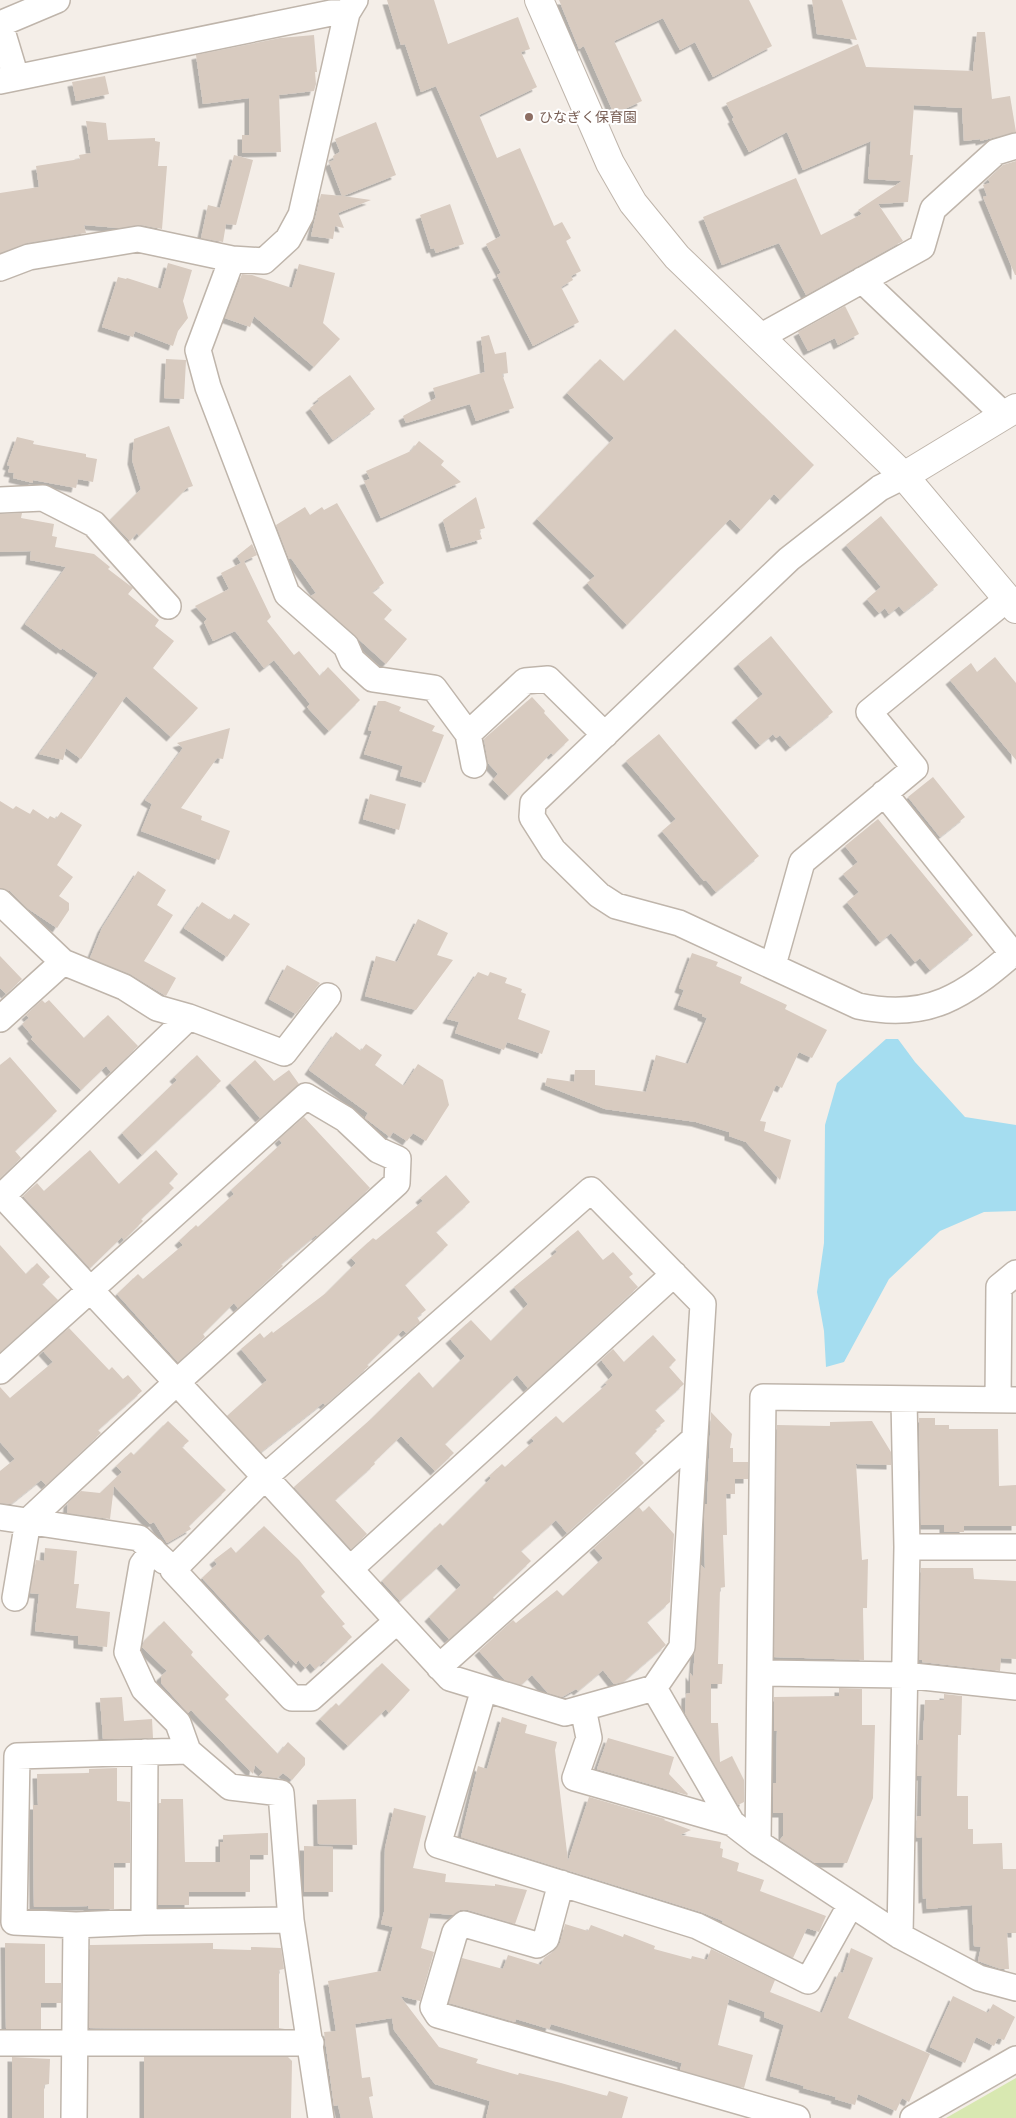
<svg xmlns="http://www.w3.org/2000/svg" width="1016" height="2118" font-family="Ubuntu,'Noto Sans JP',sans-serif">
<defs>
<filter id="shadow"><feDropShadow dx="-4.5" dy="4.5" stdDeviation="0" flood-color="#0004"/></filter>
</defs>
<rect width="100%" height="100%" fill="#f4eee8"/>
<!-- green -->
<path fill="#d8e8b1" d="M1016,2078V2118H946Z"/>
<!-- water -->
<path fill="#a5ddf0" d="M886,1039H898L915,1062L965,1117L1016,1125V1211L984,1212L940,1231L889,1279L844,1362L826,1367L824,1331L817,1292L824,1243L825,1125L837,1083Z"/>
<!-- building -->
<path fill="#d8cbc0" filter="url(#shadow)" d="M387,0H434L448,44L518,17L530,49L521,52L537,87L479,115L497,158L520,148L554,226L562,222L571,238L566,241L581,271L571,276L573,280L561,287L579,322L533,346L497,275L501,273L486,244L501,236L436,86L421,92L405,44L401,45Z
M559,0H749L772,46L713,77L695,42L680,50L663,18L614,41L642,101L614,114L584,46L579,49Z
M812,0H842L857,40L817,34Z
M977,32H985L992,99L1010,96L1016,132L980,141V139L964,141L962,108L914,105L910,155H913L908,202L878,204L903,241L806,295L779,243L722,265L703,217L796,178L821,235L862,214L858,210L902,181L868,179L871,141L803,170L787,132L749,152L732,119L734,118L726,103L858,44L866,67L973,71Z
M314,35L317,72H315L316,84L314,91L279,95L281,152L242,153V135H249V98L203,104L196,55L280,38Z
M105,76L109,94L76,101L72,82Z
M86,121L106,123L108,140L155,138V141L160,142L158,166H167L162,229L141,225L118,228L84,225L86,233L27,243L0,253V193L39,187L36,166L80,159L79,155L91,153Z
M376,122L396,175L343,196L371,200L338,213L344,228L335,226L333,239L311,236L321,194L342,196L329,162L334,160L333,156L340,152L335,139Z
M234,155L253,160L236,225L226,224L223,242L201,238L208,205L220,208Z
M1016,161V275H1015L983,197L987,196L983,185L990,183L988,179L1003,165Z
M450,204L464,244L436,253L434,248L431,249L420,215Z
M168,263L192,270L183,301L188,318L178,331L173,346L135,331L133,337L102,327L118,277L126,279L127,278L161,289Z
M299,264L335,273L323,323L340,339L314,367L254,316L250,327L225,318L242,274L252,275L292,288Z
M845,306L859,334L838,345L835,338L808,351L798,332Z
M675,329L814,465L780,500L774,494L741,530L730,519L627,625L587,583L595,576L537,519L614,438L567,393L600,359L624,381Z
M489,335L495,354L506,352L508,373L502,374L514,408L476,421L470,404L406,423L403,416L436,398L433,388L485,372L481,337Z
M166,359L186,360L184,399L164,398Z
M350,375L375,409L333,440L310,408L319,401L317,399Z
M169,426L193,486L187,488L139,536L137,533L130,541L110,520L141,489L132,460L134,439Z
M17,437L34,441L33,444L86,454V457L97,459L93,482L78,479L76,488L33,480V483L13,478L14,473L8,472L10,466L7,465Z
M419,441L444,461L441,465L461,482L381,518L364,481L370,479L366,471L411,451Z
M476,497L485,528L479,530L482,539L451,548L443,520Z
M337,503L384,583L372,592L392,610L384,619L407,639L386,664L311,596L316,593L291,558L289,559L276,525L305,507L310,515L322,507L324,510Z
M22,513L21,518L54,524L52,536L57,537L55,547L94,554L110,567L108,569L133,588L128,594L159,620L155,626L174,641L153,668L198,708L171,737L126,696L81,759L66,748L63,760L39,754L98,673L62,648L61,650L25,624L66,567L30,560L31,551L0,552V514Z
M881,516L938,585L904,612L899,606L889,614L885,608L879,613L867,599L881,587L846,545Z
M252,544L257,555L244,561L271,617L267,621L294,655L299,651L320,676L328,667L360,700L329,731L307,707L310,704L274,660L264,668L235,631L213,641L204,622L207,619L195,606L229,589L221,573L243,562L241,563L237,556Z
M771,636L833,712L790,747L780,735L776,738L773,734L760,745L736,718L763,694L738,664Z
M995,657L1016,683V760L950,680L971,663L977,672Z
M532,697L545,711L544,713L569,740L553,755L551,753L509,796L493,780L498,774L488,763L484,739Z
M378,701H385L401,707L399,711L435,726L432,731L444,735L425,783L400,776L403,766L364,754L372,731L368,730Z
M230,728L223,759L217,758L181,808L202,816L201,820L230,831L219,860L141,831L152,804L145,800L183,748L177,743Z
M659,734L759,856L716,892L706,880L704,881L662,831L676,819L626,761Z
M933,777L965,817L940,837L908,797Z
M370,794L406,804L399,830L363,819Z
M0,801L13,809L16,806L30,814L33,809L48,819L50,816L56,819L61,812L82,825L57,865L73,877L59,896L69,903V910L57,928L27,908L10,891L0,888Z
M878,819L973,935L930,970L920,958L915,962L891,933L880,942L847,902L859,892L843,874L858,862L845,846Z
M138,871L166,890L157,905L173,915L144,961L176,978L166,996L130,974L90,958L102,928Z
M202,902L230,920L234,914L250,924L227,957L184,928Z
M418,919L448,933L437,955L453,960L416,1010L365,996L376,956L397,962Z
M692,953L718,962L716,966L742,977L740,983L787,1005L785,1009L827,1030L812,1058L799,1052L782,1088L776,1085L760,1121L766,1122L764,1131L791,1140L780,1180L746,1142L729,1136V1132L696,1122L605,1109L545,1085L547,1078L574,1082L575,1070H595V1085L646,1092L656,1055L688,1064L707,1018L702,1016V1014L678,1005L684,990L679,988Z
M0,956L22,979L6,994L0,988Z
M287,965L320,983L296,1014L269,999Z
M478,972L488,976L490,972L507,978L505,983L522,989L521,992L526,994L518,1019L550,1031L542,1054L507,1042L504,1050L455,1033L459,1022L447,1019Z
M42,1000L45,1003L49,1000L84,1038L108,1015L138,1046L111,1072L106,1066L81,1090L31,1039L33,1037L22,1024L29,1018L26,1015Z
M336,1032L361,1051L366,1044L382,1055L375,1065L404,1086L418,1064L443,1080L449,1105L426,1141L413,1133L407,1141L393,1132L390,1137L365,1118L368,1113L309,1070Z
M197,1055L221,1081L142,1155L122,1133L177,1080L174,1077Z
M10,1057L57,1111L15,1151L21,1158L0,1178V1065Z
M255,1060L274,1081L289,1070L299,1084L260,1118L230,1083Z
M304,1117L370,1188L317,1236L316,1235L281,1264L283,1266L238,1308L234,1303L203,1334L205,1337L178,1362L117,1294L138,1274L143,1279L183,1245L179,1241L196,1225L198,1227L234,1194L231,1190L282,1143L279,1139Z
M90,1150L119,1184L156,1150L178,1174L169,1183L174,1188L141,1219L143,1221L124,1240L122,1237L90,1268L23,1196L37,1183L44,1191Z
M446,1175L470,1202L436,1232L448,1245L405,1285L426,1310L417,1317L420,1322L406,1333L403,1330L367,1365L369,1366L325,1405L323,1403L261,1452L227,1416L267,1380L241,1349L260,1333L264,1338L272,1331L273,1333L326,1293L356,1263L351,1258L373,1238L376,1240L423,1201L420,1198Z
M578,1230L603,1260L613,1252L633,1274L629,1277L638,1287L528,1388L517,1375L445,1444L454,1453L435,1471L401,1436L374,1462L375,1464L335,1500L367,1534L351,1549L294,1487L371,1419L419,1372L433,1388L465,1356L450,1339L471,1320L491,1341L528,1304L514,1287L557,1252L555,1249Z
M0,1245L26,1274L37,1263L50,1277L42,1284L58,1300L0,1352Z
M69,1328L109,1370L112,1367L123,1379L128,1375L142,1391L98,1430L101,1433L46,1485L41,1480L11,1504L0,1503V1471L15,1459L0,1442V1387L10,1398L53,1362L43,1351Z
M653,1335L676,1360L669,1367L684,1384L655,1410L665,1421L655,1429L657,1431L635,1453L644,1463L567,1533L556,1520L521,1551L531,1561L493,1597L494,1599L449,1639L429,1617L461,1585L441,1564L400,1601L382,1581L440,1523L443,1526L491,1478L489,1476L502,1464L505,1467L534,1441L531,1438L556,1416L563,1423L607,1384L605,1383L613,1375L601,1360L613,1349L624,1362Z
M711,1412L732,1434L730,1448H733V1462H748V1479H735V1494H726L727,1535H723L725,1587L720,1588L718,1664H723L722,1684H711V1723H718L720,1762L732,1756L744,1780V1802L738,1805L685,1713L686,1694L690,1693V1673L693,1677L701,1565L705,1569L704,1518L705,1504H707Z
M919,1418H935V1425H949V1429H998L999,1486L1016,1485V1526H964V1532H944V1525H921Z
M168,1421L189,1441L182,1447L226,1490L189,1526L191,1529L167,1543L154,1522L150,1524L114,1486L110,1519L67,1513L68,1503L81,1491L100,1493L122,1472L116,1466L131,1452L134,1455Z
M872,1421L891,1452V1465L856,1464L862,1560L868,1559L867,1608H863L864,1660L774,1657L777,1425L830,1426V1422Z
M649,1506L674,1534L670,1602L647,1622L666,1645L623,1682L614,1684L603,1670L578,1691L576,1689L562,1697L548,1693L532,1675L521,1685L505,1680L479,1651L513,1620L516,1623L557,1590L563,1596L603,1558L594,1548L639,1507L643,1512Z
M264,1526L299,1560L325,1592L321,1596L345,1624L342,1626L352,1637L325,1662L324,1661L315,1669L310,1663L305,1668L298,1660L296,1664L268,1634L260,1641L202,1578L217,1564L214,1560L231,1547L236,1553Z
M45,1548L77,1551L74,1584H79L76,1608L110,1612L107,1647L78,1644V1636L35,1631L39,1594L30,1593L36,1560L44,1561Z
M921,1568H973L974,1579L1016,1581V1659L1001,1658L1000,1671L922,1662V1660H919Z
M164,1621L193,1652L191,1655L229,1695L225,1699L278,1754L288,1742L305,1758V1765L292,1780L283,1773L277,1778L259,1776L263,1772L255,1765L253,1774L191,1710L188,1713L161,1683V1676L167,1671L142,1647L144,1641Z
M382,1663L410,1690L389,1713L386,1709L348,1746L320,1719L336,1703L339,1706Z
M839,1688L862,1689V1725H875L873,1798L847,1863H815L780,1840L783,1836V1813H773V1783H776L777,1731H774V1697L839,1696Z
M944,1694L962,1696L961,1735H958L957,1796H968V1829H973V1844L1002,1843L1003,1869H1016V1933H1007L1009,1969H1001L978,1961L981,1947L974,1946L972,1905L927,1909L926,1898L923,1899L922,1837L917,1838L916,1830L917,1816H921L922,1776H917L918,1740H923L925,1700H944Z
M122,1697L124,1721L152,1719L153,1738L103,1739L100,1698Z
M502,1717L527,1725L525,1733L557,1742L555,1750L568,1861L589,1797L665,1819L664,1820L691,1830L680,1835L721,1842L720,1848L723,1849L722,1857L739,1863L737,1871L764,1880L760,1891L826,1916L819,1932L807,1928L793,1958L722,1923L723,1921L701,1912L461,1837L478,1766L487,1769Z
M608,1738L674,1757L669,1774L688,1794L687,1795L597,1769Z
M117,1768V1801L130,1802V1863H114V1909H89L88,1906L34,1907L33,1805H38L37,1774L89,1773V1769Z
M161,1799H183L185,1862H220V1842H223V1835L268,1833V1855H250V1892H189V1905H158L159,1803H161Z
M356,1799L357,1845L318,1844L317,1800Z
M394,1808L426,1816L413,1868L446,1874L445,1882L495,1886V1884L527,1890L515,1924L468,1910H460L453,1915L430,1913L421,1948L434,1952L420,2001L400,1996L439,2047L478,2059L476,2063L518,2075L519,2073L561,2083L607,2096L609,2091L628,2097L622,2118H486L490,2101L435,2084L394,2030L392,2018L355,2024L362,2078L370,2077L373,2096L369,2097L373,2118H341L338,2105L334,2106L324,2032L336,2031L328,1981L381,1971L393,1927L381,1924L384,1912L385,1848Z
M304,1846L333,1847V1892H304Z
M565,1924L588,1931L591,1925L623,1937L624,1934L655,1946L654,1949L691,1959L692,1956L707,1960L711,1949L775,1980L770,1992L822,2013L839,1972L843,1973L851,1948L873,1958L848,2018L930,2054L909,2102L902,2098L896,2111L858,2094L855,2105L835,2099L836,2097L803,2088L804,2086L770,2076L784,2025L764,2017L765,2012L729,1999L718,2045L753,2055L744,2088L680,2070L682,2063L551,2024L549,2029L516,2019L515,2022L449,2003L462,1958L503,1969L508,1955L541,1965L544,1958L554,1951L560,1943Z
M5,1943L45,1944V1983H61V2003H41V2029H6Z
M213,1943V1949L251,1950V1947L281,1948L284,1969L279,1970V2028L285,2029L89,2028L90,1945Z
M953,1996L988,2013L993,2004L1015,2017L1004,2040L998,2038L994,2046L976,2037L965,2063L930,2047Z
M12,2057L50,2059L49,2084L44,2085V2118H12Z
M144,2057H288L292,2061L291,2118H144Z"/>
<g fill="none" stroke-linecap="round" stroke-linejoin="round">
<defs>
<path id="minor" d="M355,0L347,13L301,215L288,239L264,261L232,259L198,350L208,387L287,594L346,646L352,660L373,679L434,688L468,734
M0,24L57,0
M0,24L16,77
M0,81L331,13H347
M0,268L29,257L138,239L232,259
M862,280L1004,415
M763,340L769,332L922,247L933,209L996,152L1016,146
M904,476L880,488L789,559L533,803L532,817L553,850L599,895L616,906L679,923L858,1006C929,1021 964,996 1016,951
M0,500L43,498L94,524L168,606
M474,765L468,734L525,681L548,679L605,735
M884,793L1013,954
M0,902L63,962L124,987L157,1008L189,1017L284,1053L328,996
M773,965L802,862L915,768L869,712L1007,599
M0,1019L63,962
M0,1193L265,1477L450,1678L565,1713L654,1688L732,1823L758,1843
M0,1198L189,1017
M0,1371L306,1096L345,1119L378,1150L398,1159L397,1183L177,1382L28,1521L15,1598
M998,1400L999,1287L1016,1273
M1016,1400L763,1397L758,1843L900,1936L979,1978L1016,1988
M0,1517L139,1538L164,1561
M907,1547H1016
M153,1550L142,1565L127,1652L144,1689L178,1723L188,1751
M350,1569L674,1274
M397,1621L311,1698H292L173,1570L265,1477L591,1190L703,1304L682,1647L654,1688
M439,1667L694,1439
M760,1673L904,1675L1016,1687
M484,1689L438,1845L697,1926L808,1981L851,1904
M583,1708L589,1738L575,1778L732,1823
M561,1883L546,1939L537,1945L464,1924L455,1932L433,2007L438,2015L797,2118
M144,1922L145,1752
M76,1925L144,1922L291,1920
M900,1936L907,1547L904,1400
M0,2043H311
M74,2118L76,1925L14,1922L17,1756L188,1751L230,1787L281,1793L291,1920L321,2118
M913,2118L1016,2059"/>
<path id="tertiary" d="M539,0L610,163L633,203L677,257L904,476L1016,609
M904,476L1016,408"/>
</defs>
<!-- minor casing -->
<use href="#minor" stroke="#bfb5ab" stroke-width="28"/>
<!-- tertiary casing -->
<use href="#tertiary" stroke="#bfb5ab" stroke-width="30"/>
<!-- minor -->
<use href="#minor" stroke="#fff" stroke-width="25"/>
<!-- tertiary -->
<use href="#tertiary" stroke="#fff" stroke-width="28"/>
</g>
<!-- markers -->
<circle fill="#8d6e63" stroke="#fff" stroke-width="2" cx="529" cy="117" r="5"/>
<g text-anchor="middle" stroke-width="4" stroke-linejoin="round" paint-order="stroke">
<!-- education labels -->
<g font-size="14" fill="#785e54" stroke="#fff" text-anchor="start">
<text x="539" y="122">ひなぎく保育園</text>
</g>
</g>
</svg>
